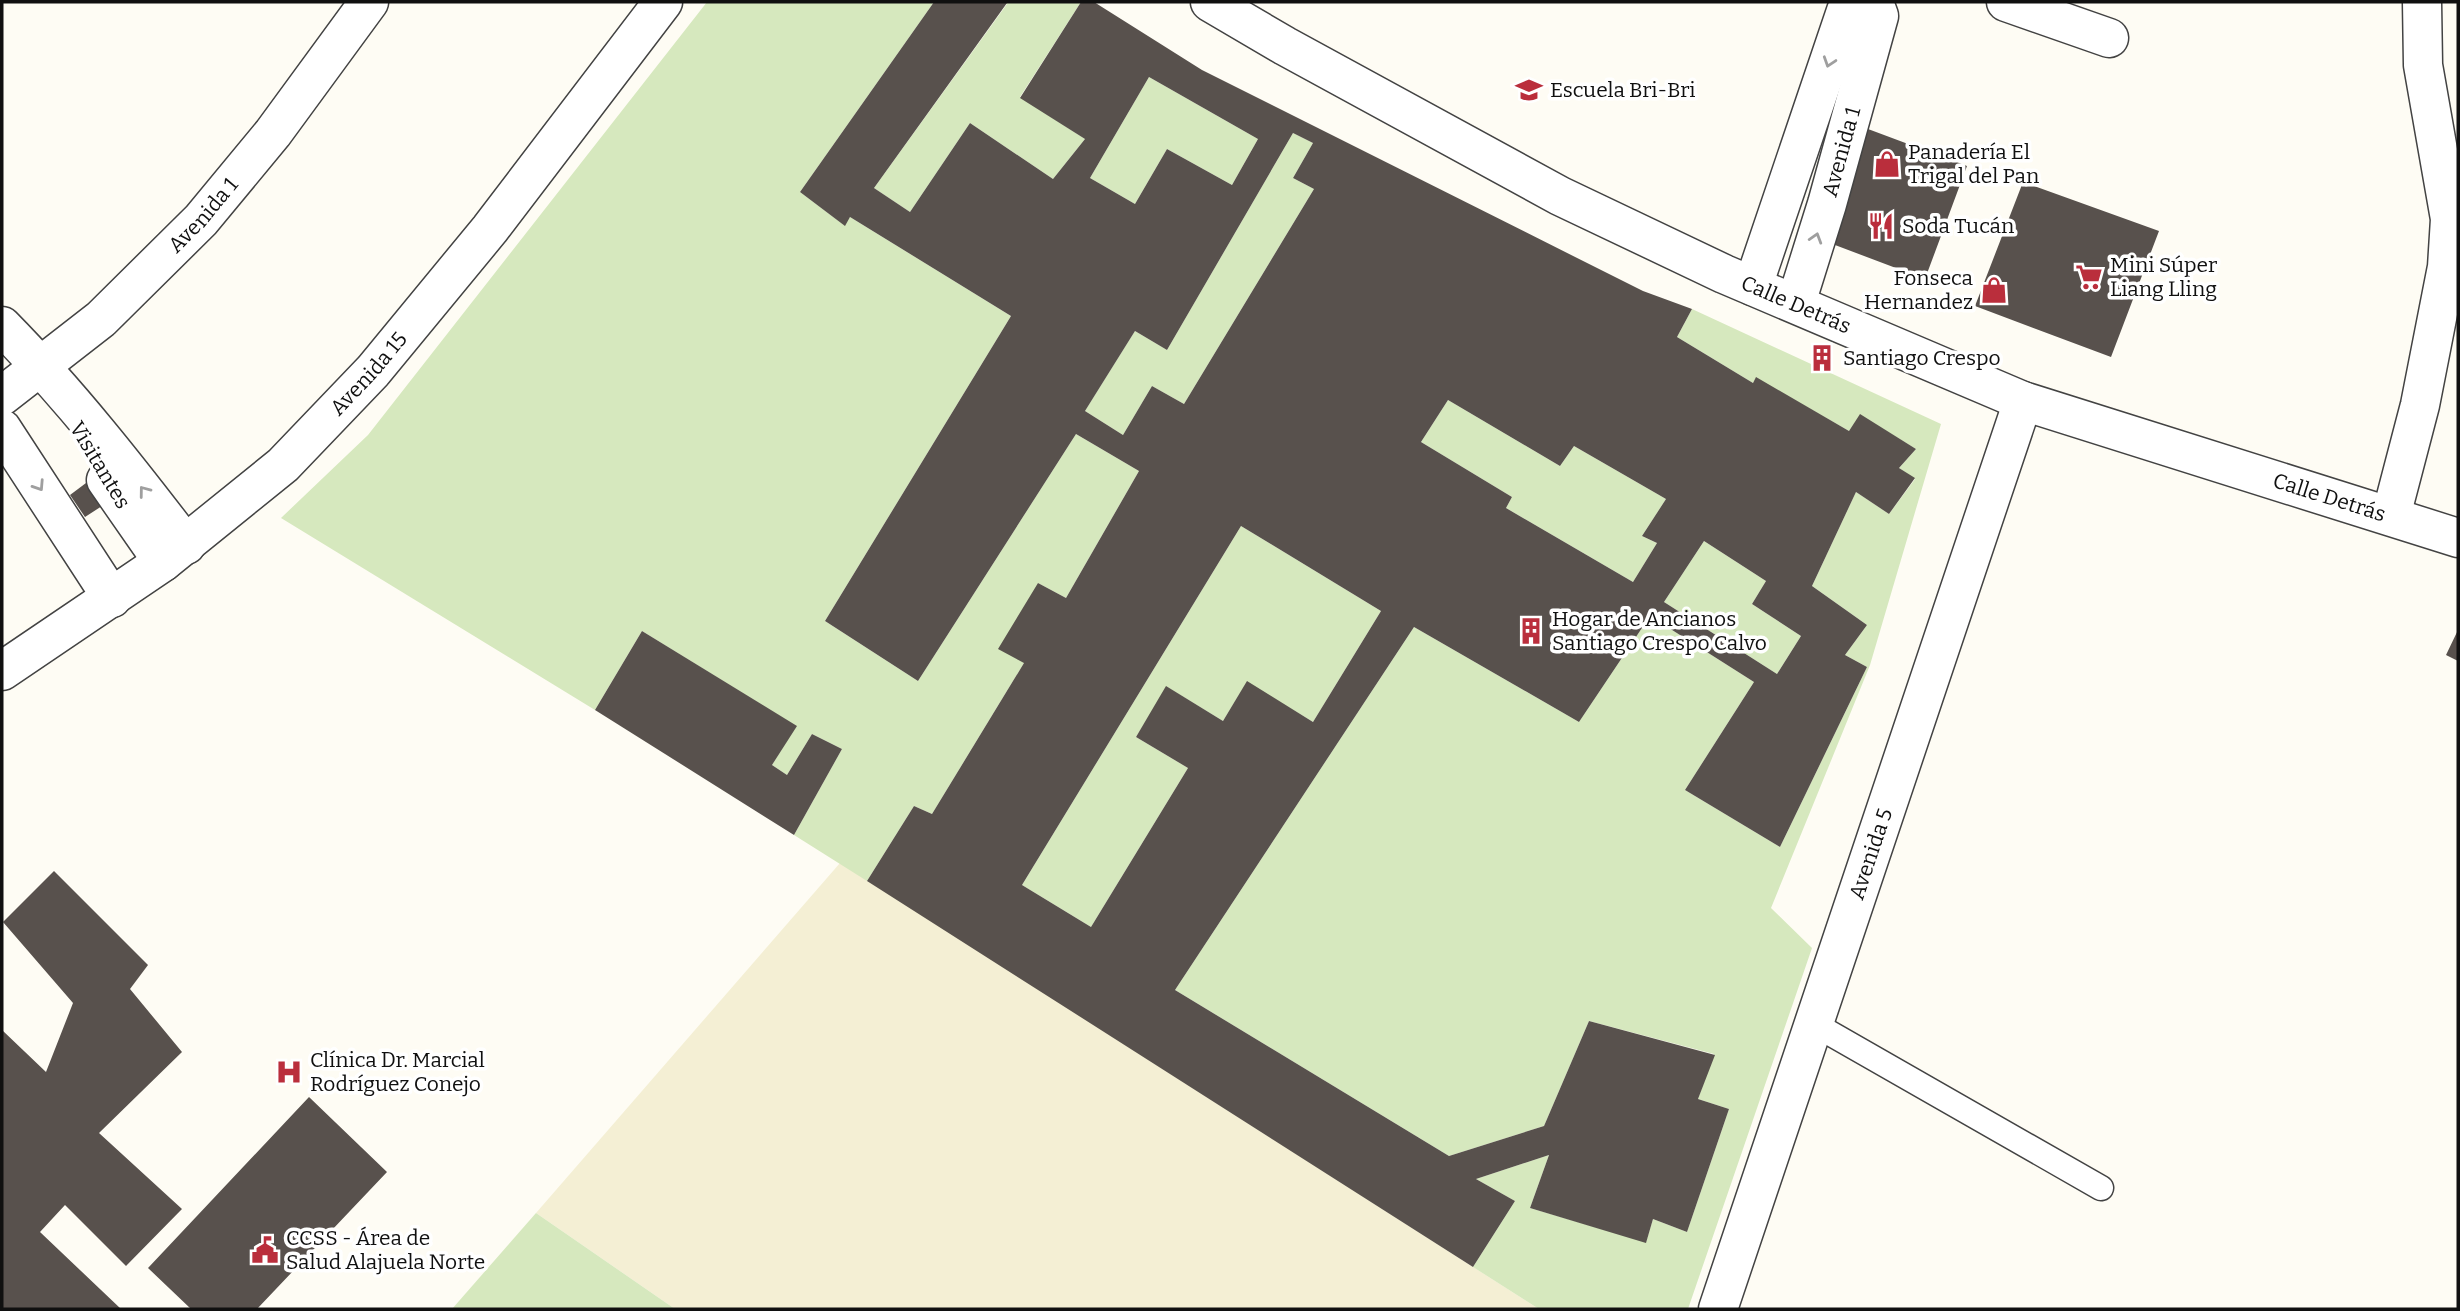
<svg xmlns="http://www.w3.org/2000/svg" width="2460" height="1311" font-family="Bitter,serif">
<rect width="100%" height="100%" fill="#fefcf4"/>
<!-- farmland -->
<path fill="#f4efd4" d="M840,863L1539,1309H675L536,1213Z"/>
<!-- green -->
<path fill="#d6e8be" d="M707,2H934L800,192L844,225L850,217L1011,316L825,621L918,681L1076,434L1139,471L1066,598L1038,583L1024,663L932,814L914,806L867,881L794,835L842,749L812,734L787,775L772,765L796,726L642,631L595,710L281,518L368,435Z
M1004,2H1081L1020,97L1085,139L1053,179L970,123L910,212L874,188L1007,4Z
M1149,77L1258,139L1232,185L1167,149L1135,204L1090,178Z
M1293,133L1313,143L1293,178L1314,189L1184,404L1152,386L1123,435L1085,411L1135,331L1167,350Z
M1692,309L1941,424L1870,665L1771,908L1812,948L1688,1309H1539L1473,1267L1515,1201L1476,1179L1549,1155L1530,1208L1646,1242L1653,1219L1687,1232L1729,1109L1698,1099L1714,1054L1589,1021L1544,1126L1449,1156L1175,990L1414,627L1579,722L1650,616L1754,682L1685,790L1780,847L1867,667L1845,655L1867,625L1812,586L1856,492L1889,514L1915,479L1899,468L1916,449L1860,415L1849,431L1756,378L1753,383L1677,337Z
M1448,400L1560,466L1574,446L1666,499L1642,536L1657,543L1633,582L1506,508L1512,497L1421,442Z
M1241,526L1381,611L1313,722L1247,682L1223,721L1167,687L1136,737L1188,768L1091,927L1022,885Z
M1704,541L1766,581L1752,604L1801,636L1777,674L1664,602Z
M536,1213L675,1309H452Z"/>
<!-- building -->
<path fill="#58514d" fill-rule="evenodd" d="M934,2L1007,3L874,188L910,212L970,123L1053,179L1085,139L1020,98L1081,2H1094L1202,70L1643,291L1692,309L1677,337L1753,383L1756,377L1849,431L1860,414L1916,449L1899,468L1915,478L1889,514L1856,492L1812,586L1867,625L1845,655L1867,667L1780,847L1685,790L1754,682L1650,616L1579,722L1414,627L1175,990L1449,1156L1544,1126L1589,1021L1715,1055L1698,1099L1729,1109L1687,1232L1653,1219L1646,1243L1530,1208L1549,1155L1476,1179L1515,1201L1473,1267L867,881L914,806L932,814L1024,663L998,649L1038,583L1066,598L1139,471L1076,434L918,681L825,621L1011,316L850,217L845,226L800,192ZM1149,77L1258,139L1232,185L1167,149L1135,204L1090,178ZM1293,133L1313,143L1293,178L1314,189L1184,404L1152,386L1123,435L1085,411L1135,331L1167,350ZM1448,400L1560,466L1574,446L1666,499L1642,536L1657,543L1633,582L1506,508L1512,497L1421,442ZM1241,526L1381,611L1313,722L1247,681L1223,721L1166,686L1136,737L1188,768L1091,927L1022,885ZM1704,541L1766,581L1752,604L1801,636L1777,674L1664,602Z
M1868,129L1967,166L1925,279L1835,245L1852,178Z
M2023,182L2159,231L2111,357L1975,306Z
M1816,350L1830,357L1827,364L1813,359Z
M86,483L102,506L85,517L70,495Z
M2458,630V661L2446,655Z
M642,631L797,726L772,765L787,775L812,734L842,749L794,835L595,710Z
M54,871L148,965L130,989L182,1052L99,1133L182,1209L126,1266L65,1205L40,1232L121,1309H2V1030L46,1072L73,1003L3,922Z
M309,1097L387,1172L257,1309H191L148,1268Z"/>
<g fill="none" stroke-linecap="round" stroke-linejoin="round">
<defs>
<path id="service" d="M1814,1024L2101,1188"/>
<g id="minor">
<path id="s1" d="M1210,2L1285,46L1560,196L1724,274L2023,401"/>
<path d="M2006,2L2109,38"/>
<path d="M1753,286L1846,11L1857,2"/>
<path id="s2" d="M1796,303L1827,204L1879,16L1874,2"/>
<path d="M2,326C69,394 128,469 186,545"/>
<path id="s3" d="M2,396L101,319L201,220L273,133L369,2"/>
<path d="M2,429L112,598"/>
<path d="M106,480L163,562"/>
<path d="M2391,516L2420,405L2447,267L2450,219L2423,65L2422,2"/>
<path id="s4" d="M2,671L163,562L283,465L373,371L490,229L663,2"/>
</g>
<g id="tertiary">
<path id="s5" d="M1718,1309L2023,401L2458,538"/>
</g>
</defs>
<!-- service casing -->
<use href="#service" stroke="#434343" stroke-width="27"/>
<!-- minor casing -->
<use href="#minor" stroke="#434343" stroke-width="41"/>
<!-- tertiary casing -->
<use href="#tertiary" stroke="#434343" stroke-width="41"/>
<!-- service -->
<use href="#service" stroke="#fff" stroke-width="24"/>
<!-- minor -->
<use href="#minor" stroke="#fff" stroke-width="38"/>
<!-- tertiary -->
<use href="#tertiary" stroke="#fff" stroke-width="38"/>
</g>
<!-- one-way arrows -->
<defs><path id="oneway-chevron" d="M-2-3.5L2.5 0L-2 3.5" fill="none" stroke-width="1.6" stroke-linecap="round" stroke-linejoin="round" transform="scale(1.75)"/></defs>
<g stroke="#9f9f9f">
<use href="#oneway-chevron" transform="translate(1829 62) rotate(108)"/>
<use href="#oneway-chevron" transform="translate(1816 238) rotate(-73)"/>
<use href="#oneway-chevron" transform="translate(39 486) rotate(57)"/>
<use href="#oneway-chevron" transform="translate(144 491) rotate(-127)"/>
</g>
<!-- icons -->
<defs>
<symbol id="school-bare" viewBox="-9 -9 18 18"><path d="M0-5L7-2L0 1L-7-2ZM-4 1L0 2.5L4 1V4Q0 6-4 4Z" fill="#ba2e3c" stroke="#fff" stroke-width="2.5" paint-order="stroke"/></symbol>
<symbol id="shop-bare" viewBox="-9 -9 18 18"><path d="M-5-2.5h2.3a2.7 3.5 0 0 1 5.4 0H5L5.5 6h-11ZM-1.5-2.5h3a1.5 2.3 0 0 0-3 0Z" fill="#ba2e3c" stroke="#fff" stroke-width="2.5" paint-order="stroke"/></symbol>
<symbol id="restaurant-bare" viewBox="-9 -9 18 18"><path d="M-5-6h1v4h1v-4h1v4h1v-4h1v5L-1.5 .5V6h-2V.5L-5-1ZM5-6V6H3V1.5H1.5Q1.5-4 5-6Z" fill="#ba2e3c" stroke="#fff" stroke-width="2.5" paint-order="stroke"/></symbol>
<symbol id="supermarket-bare" viewBox="-9 -9 18 18"><path d="M-6-5.5h2.5l.6 2H6L4.5 2H-2.5L-4.4-4H-6ZM-1.5 3.2a1.3 1.3 0 1 0 .1 0ZM3 3.2a1.3 1.3 0 1 0 .1 0Z" fill="#ba2e3c" stroke="#fff" stroke-width="2.5" paint-order="stroke"/></symbol>
<symbol id="building-bare" viewBox="-9 -9 18 18"><path d="M-4-6H4V6H1V3H-1V6H-4ZM-2.5-4.3h1.7v1.8h-1.7ZM.8-4.3h1.7v1.8H.8ZM-2.5-1h1.7V.8h-1.7ZM.8-1h1.7V.8H.8Z" fill="#ba2e3c" stroke="#fff" stroke-width="2.5" paint-order="stroke"/></symbol>
<symbol id="hospital-bare" viewBox="-9 -9 18 18"><path d="M-5-5h3v3.5h4V-5h3V5h-3V1.5h-4V5h-3Z" fill="#ba2e3c" stroke="#fff" stroke-width="2.5" paint-order="stroke"/></symbol>
<symbol id="civic-bare" viewBox="-9 -9 18 18"><path d="M-.6-6.5H3V-4.5H.6V-3L4-1V1h2V6H-6V1h2V-1L-.6-3ZM-1.2 2.5V6h2.4V2.5Z" fill="#ba2e3c" stroke="#fff" stroke-width="2.5" paint-order="stroke"/></symbol>
</defs>
<g fill-rule="evenodd">
<use href="#school-bare" x="1510" y="71" width="38" height="38"/>
<use href="#shop-bare" x="1868" y="145" width="38" height="38"/>
<use href="#restaurant-bare" x="1862" y="207" width="38" height="38"/>
<use href="#supermarket-bare" x="2070" y="258" width="38" height="38"/>
<use href="#shop-bare" x="1975" y="271" width="38" height="38"/>
<use href="#building-bare" x="1803" y="339" width="38" height="38"/>
<use href="#building-bare" x="1512" y="612" width="38" height="38"/>
<use href="#hospital-bare" x="270" y="1053" width="38" height="38"/>
<use href="#civic-bare" x="246" y="1231" width="38" height="38"/>
</g>
<g text-anchor="middle" stroke-width="7" stroke-linejoin="round" paint-order="stroke">
<!-- poi labels -->
<g font-size="21" fill="#101010" stroke="#fff" text-anchor="start">
<text x="1550" y="97">Escuela Bri-Bri</text>
<text x="1908" y="159">Panadería El<tspan x="1908" dy="24">Trigal del Pan</tspan></text>
<text x="1902" y="233">Soda Tucán</text>
<text x="2110" y="272">Mini Súper<tspan x="2110" dy="24">Liang Lling</tspan></text>
<text x="1973" y="285" text-anchor="end">Fonseca<tspan x="1973" dy="24">Hernandez</tspan></text>
<text x="1843" y="365">Santiago Crespo</text>
<text x="1552" y="626">Hogar de Ancianos<tspan x="1552" dy="24">Santiago Crespo Calvo</tspan></text>
<text x="310" y="1067">Clínica Dr. Marcial<tspan x="310" dy="24">Rodríguez Conejo</tspan></text>
<text x="286" y="1245">CCSS - Área de<tspan x="286" dy="24">Salud Alajuela Norte</tspan></text>
</g>
<!-- street labels -->
<g font-size="21" fill="#101010" stroke="#fff">
<text dy="7" stroke="none"><textPath href="#s2" startOffset="158">Avenida 1</textPath></text>
<text dy="7" stroke="none"><textPath href="#s3" startOffset="271">Avenida 1</textPath></text>
<text dy="7" stroke="none"><textPath href="#s1" startOffset="660">Calle Detrás</textPath></text>
<text dy="7" stroke="none"><textPath href="#s4" startOffset="474">Avenida 15</textPath></text>
<text transform="translate(100 465) rotate(59)" y="7">Visitantes</text>
<text dy="7" stroke="none"><textPath href="#s5" startOffset="1279">Calle Detrás</textPath></text>
<text dy="7" stroke="none"><textPath href="#s5" startOffset="480">Avenida 5</textPath></text>
</g>
</g>
<!-- border -->
<rect width="2460" height="1311" fill="none" stroke="#101010" stroke-width="7"/>
</svg>
